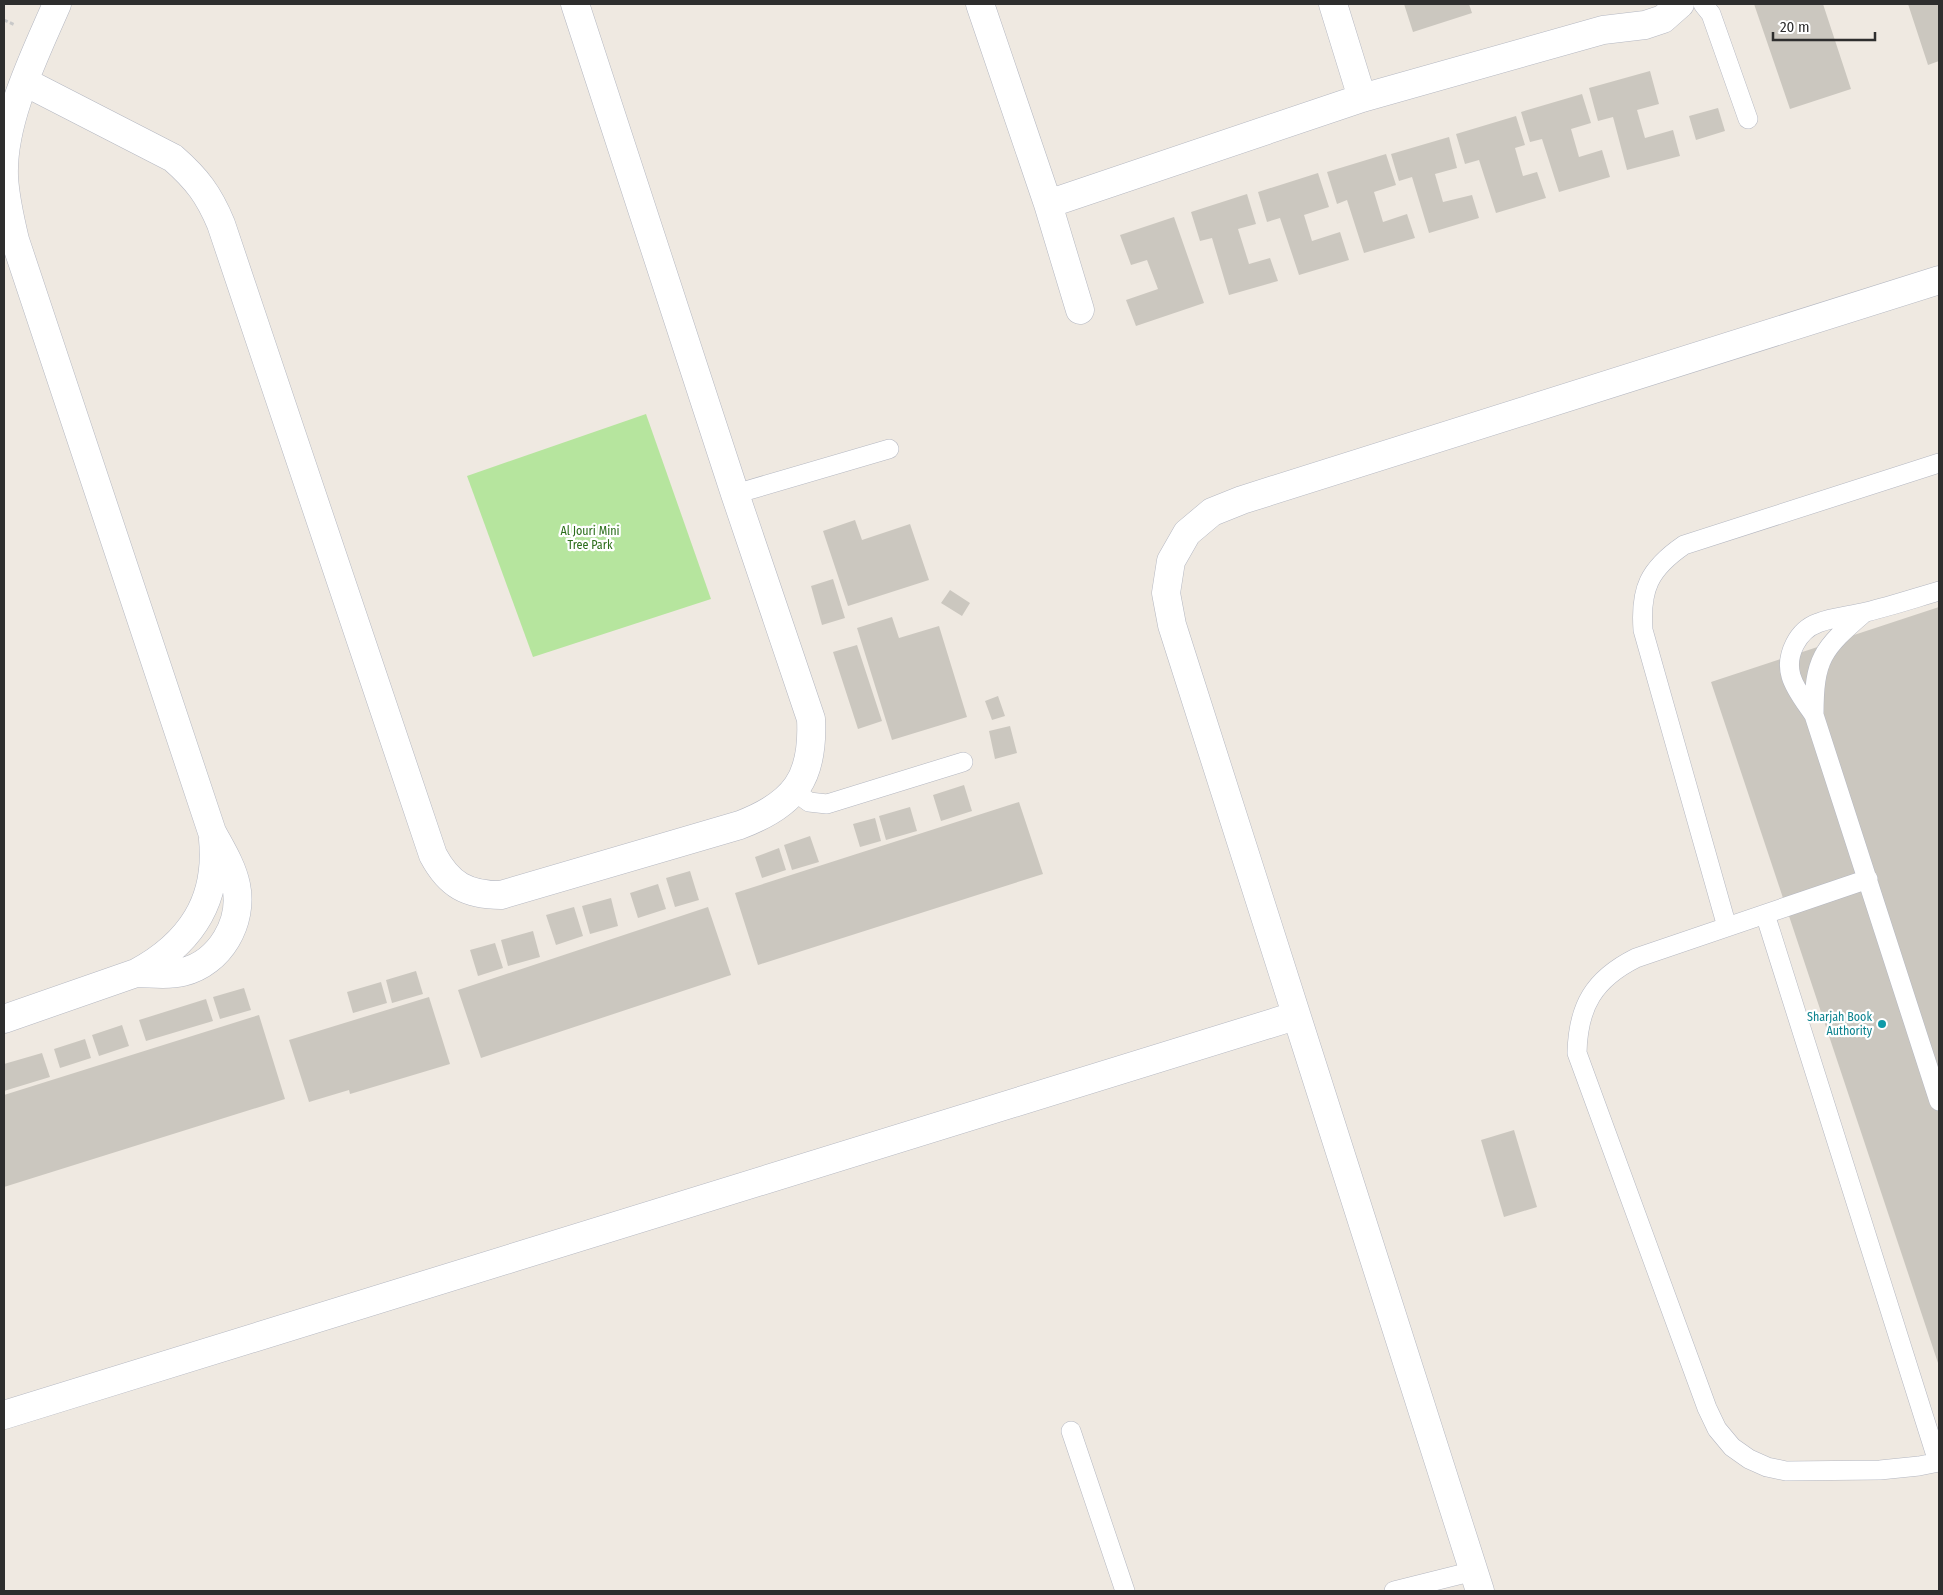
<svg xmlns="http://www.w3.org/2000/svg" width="1943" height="1595" font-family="'Fira Sans Condensed',sans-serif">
<rect width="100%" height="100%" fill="#efe9e1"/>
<!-- green -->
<path fill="#b6e59e" d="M646,414L711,599L533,657L467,476Z"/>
<!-- building -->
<path fill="#cbc7bf" d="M1404,4H1469L1472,13L1413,32Z
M1754,4H1823L1851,89L1790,109Z
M1908,4H1939V61L1928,65Z
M1650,71L1659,104L1637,110L1645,138L1673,130L1680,156L1627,170L1613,117L1598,121L1589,88Z
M1582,94L1591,123L1571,129L1579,157L1602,150L1610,177L1559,192L1542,139L1530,142L1521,112Z
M1718,108L1725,131L1696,140L1689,116Z
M1516,116L1525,145L1515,148L1523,176L1537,172L1546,198L1496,213L1479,160L1465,164L1456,134Z
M1449,137L1457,168L1435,174L1443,202L1472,195L1479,218L1429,233L1412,177L1399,181L1391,154Z
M1386,154L1396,185L1374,192L1383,222L1407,214L1415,238L1364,253L1347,200L1337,204L1327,172Z
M1318,173L1329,207L1304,215L1312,241L1340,232L1349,260L1299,275L1280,218L1267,222L1258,192Z
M1247,194L1256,224L1238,229L1249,264L1270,258L1278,281L1229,295L1212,238L1200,241L1191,212Z
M1174,217L1204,303L1136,326L1126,300L1158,289L1147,260L1131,265L1120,235Z
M855,520L862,540L910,524L929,580L848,606L823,531Z
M833,579L845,618L822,625L811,586Z
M950,590L970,603L962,616L941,603Z
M1939,607V1366L1711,682Z
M892,617L899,638L939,626L967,717L892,740L857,628Z
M857,645L882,721L858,729L833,652Z
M998,696L1005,716L992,720L985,701Z
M1010,726L1017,753L995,759L989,731Z
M964,785L972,811L941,821L933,795Z
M1019,802L1043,874L758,965L735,893Z
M910,807L917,831L886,840L879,816Z
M875,818L881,841L860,847L853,824Z
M810,836L819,862L792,870L784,845Z
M779,848L786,870L762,878L755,857Z
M690,871L699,900L675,907L666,878Z
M658,884L666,909L638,918L630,893Z
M611,898L618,926L590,934L582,906Z
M574,907L583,936L556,945L546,915Z
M708,907L731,975L481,1058L458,990Z
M533,931L540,957L508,966L501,940Z
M495,943L503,968L478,976L470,950Z
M416,971L423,994L392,1003L386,980Z
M381,982L387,1003L353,1013L347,992Z
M244,988L251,1010L220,1019L213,997Z
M429,997L450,1064L350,1094L349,1090L309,1102L289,1040Z
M206,999L213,1021L146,1041L139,1020Z
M259,1015L285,1099L4,1187V1095Z
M122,1025L129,1046L99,1056L92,1035Z
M85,1039L91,1058L60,1068L54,1049Z
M42,1053L50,1077L4,1091V1064Z
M1514,1130L1537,1207L1504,1217L1481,1140Z"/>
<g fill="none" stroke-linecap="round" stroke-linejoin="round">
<defs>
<path id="lane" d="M1703,4L1711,14L1748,119
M735,494L889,449
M1939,591C1915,598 1891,606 1866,612C1850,616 1833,617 1818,623C1798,630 1785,655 1791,676C1795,690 1806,703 1814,715L1939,1101
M1814,715C1814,659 1822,649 1864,613
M794,791L809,802L827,804L963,762
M1868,879L1636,958C1594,979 1578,1006 1577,1053L1707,1408L1717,1429L1732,1447L1749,1459L1767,1467L1786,1471L1880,1470L1919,1466L1939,1462
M1765,914L1938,1462
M1727,927L1643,630C1640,589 1649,569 1684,545L1939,463
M1071,1431L1125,1591
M1394,1591L1474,1571"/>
<path id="street" d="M57,4C35,55 2,120 4,176C5,198 10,219 15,240L212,832C221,849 232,866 236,885C244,922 220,963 183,972C168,976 151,973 136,973
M980,4L1048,204L1080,310
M1333,4L1362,98
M25,82L173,158C197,179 209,195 221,224L433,855C449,885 467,895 501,895L740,825C795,804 814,778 811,719L735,494L575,4
M1048,204L1362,98L1603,30L1645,25L1663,19L1680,4
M4,1019L136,973C190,944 219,901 213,839"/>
<path id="secondary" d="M4,1415L1295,1016
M1480,1591L1172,625L1166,593L1171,561L1187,533L1212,512L1242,500L1939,280"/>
</defs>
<!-- lane casing -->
<use href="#lane" stroke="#b4b7c1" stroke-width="20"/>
<!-- street casing -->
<use href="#street" stroke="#b4b7c1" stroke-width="29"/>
<!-- secondary casing -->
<use href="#secondary" stroke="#b4b7c1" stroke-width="29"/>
<!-- path -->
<path stroke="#c9c9c9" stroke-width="3" stroke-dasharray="4 2.5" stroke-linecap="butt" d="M4,20L15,25"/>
<!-- lane -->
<use href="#lane" stroke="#fff" stroke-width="19"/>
<!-- street -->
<use href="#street" stroke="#fff" stroke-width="28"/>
<!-- secondary -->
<use href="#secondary" stroke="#fff" stroke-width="28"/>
</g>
<!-- markers -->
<circle fill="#0f9aa8" stroke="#fff" stroke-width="2" cx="1882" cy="1024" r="5"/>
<g text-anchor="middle" stroke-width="4.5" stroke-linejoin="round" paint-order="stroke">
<!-- park labels -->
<g font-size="12" fill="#2c6e1b" stroke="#fff">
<text x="590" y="535">Al Jouri Mini<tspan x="590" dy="14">Tree Park</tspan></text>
</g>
<!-- culture labels -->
<g font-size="12" fill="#0d838f" stroke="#fff" text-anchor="end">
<text x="1872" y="1021">Sharjah Book<tspan x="1872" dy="14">Authority</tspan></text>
</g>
</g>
<!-- border -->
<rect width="1943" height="1595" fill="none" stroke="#2e2e2e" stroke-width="10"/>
<!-- scale -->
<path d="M1773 32v8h102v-8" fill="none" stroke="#2e2e2e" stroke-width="2.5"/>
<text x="1780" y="32" font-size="15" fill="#2e2e2e" stroke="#ffffff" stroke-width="4" paint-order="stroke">20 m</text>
</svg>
